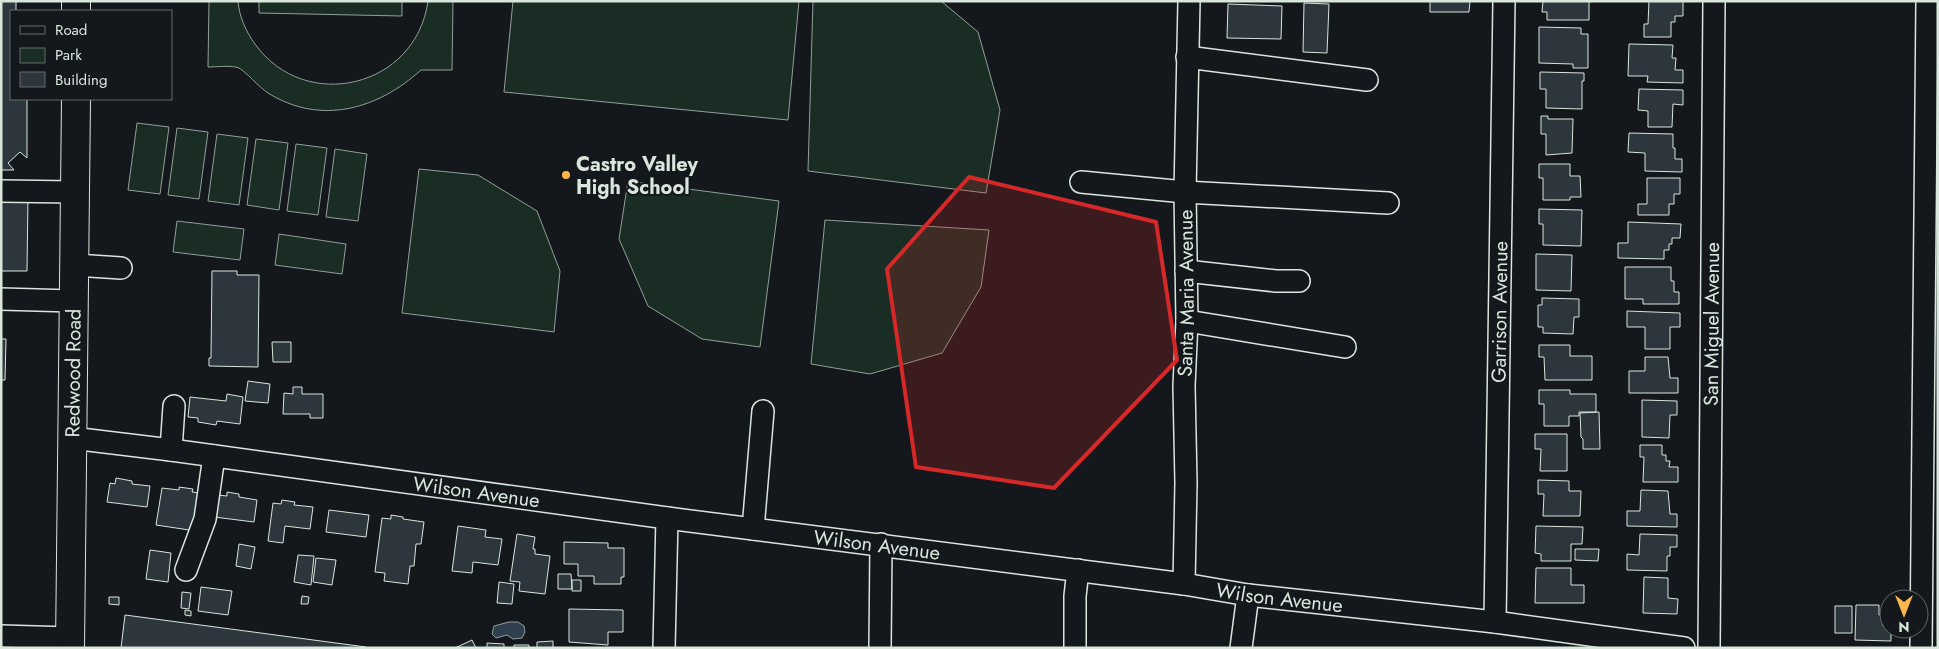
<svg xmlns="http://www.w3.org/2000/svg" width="1939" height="649" font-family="Jost,sans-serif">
<rect width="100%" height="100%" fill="#14181c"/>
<!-- green -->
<path fill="#1a2d24" stroke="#939e99" d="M209,1H238C239,16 246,32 255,44C305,114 416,88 428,1H453L452,70H421C378,109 321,126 268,93C259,87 246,72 239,68C232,65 216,67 208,67Z
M259,1H402V16L259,13Z
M513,1H799L788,120L504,92Z
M813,1H941L978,32L1000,110L986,193L808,171Z
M137,123L169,127L160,194L128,190Z
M177,128L208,132L199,199L168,195Z
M217,134L248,138L239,205L208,201Z
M256,139L288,143L279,210L247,205Z
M296,144L327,148L318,215L287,211Z
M335,149L367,154L358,221L326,217Z
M419,169L478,175L537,211L560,271L554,332L402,313Z
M628,181L779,201L760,347L702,339L648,306L619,239Z
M825,220L989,230L981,287L942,353L870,374L811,364Z
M177,221L244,229L240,260L173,252Z
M279,234L346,244L342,274L275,265Z"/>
<!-- water -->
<path fill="#2f3f4d" stroke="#939e99" d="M509,622H518L524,626L525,632L522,638L513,639L507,635L496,638L492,634L494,626Z"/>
<!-- building -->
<path fill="#2c363c" stroke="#d8e6dc" d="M1,1H16V11H11V99H27V158L20,152L8,163L14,170H1Z
M1430,1H1470L1469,12H1430Z
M1543,1H1596L1589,2V20H1547V12H1542Z
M1649,1H1683V16H1675V22H1671V37H1644V24H1648Z
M1304,3L1329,4L1327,53L1303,52Z
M1228,4L1282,6L1281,39L1227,38Z
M1539,27L1581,28V34H1588V68H1573V64L1539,63Z
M1629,44L1673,45L1672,58H1676L1675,70H1683V83L1647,82L1648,76H1628Z
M1540,72L1584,73V81H1582V109L1546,108V89H1540Z
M1639,89L1683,90V105L1673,104L1672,127H1648V111L1638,110Z
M1541,116H1548V119H1573L1572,153L1546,155V134H1541Z
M1629,133L1673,134V148H1675V159H1682V172L1645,171V153L1628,152Z
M1539,164H1570V176H1580L1581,197H1570V200H1543V178H1539Z
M1647,178H1680V194H1674V204H1669V215H1638V204H1647Z
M1,197H28L27,271H1Z
M1539,209L1582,210L1581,246L1543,245V224H1539Z
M1628,222L1681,224L1680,238H1672V244H1669V250H1664V259L1618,258V243H1628Z
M1536,254L1572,255L1571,291L1536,290Z
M1625,267H1671V281H1674V292H1679V304H1643V299H1625Z
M212,271H237V275H259L258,367L209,366V358H211Z
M1542,298L1579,299V317H1574L1573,334L1543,333V327H1538V305H1542Z
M1627,311L1680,313V327H1670V349H1645V327H1627Z
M1,339H6L5,380H1Z
M272,342H291V362H273Z
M1539,345H1570V356H1592V380H1545L1544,357H1539Z
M1645,357H1668L1670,378H1678V393H1629V371H1645Z
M248,381L270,384L268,403L245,401Z
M293,387H302V394H323V418H310V414H283L284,393L293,394Z
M1539,390H1570V394H1596V412H1579V416H1569V426H1544V404H1539Z
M227,394L243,397L240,424L217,421L216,425L198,422V418L188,417L190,397L226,401Z
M1642,400L1677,401V415H1670L1669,438L1642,437Z
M1599,412L1600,449H1583V439L1581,437L1580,413Z
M1535,434H1567V471H1540L1541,449H1535Z
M1640,445H1662V455H1666V461H1670L1669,467H1678V482H1643L1644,457H1640Z
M116,478L132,481V484L150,486L147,507L107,502L110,483L115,484Z
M1538,480L1569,481V491H1581L1580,516H1543L1544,494H1538Z
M179,487L193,489L192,492L201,493L196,531L156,525L162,488L179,490Z
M1641,490L1668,491L1670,514H1677V527L1627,526V511H1640Z
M227,492L239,494V497L257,500L254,522L214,517L217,495L227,496Z
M282,500L295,502L294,505L313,507L310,529L285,526L283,543L268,541L273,503L281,504Z
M329,510L369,515L366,537L326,532Z
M391,515L403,517V519L424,522L421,544H416L414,566H410L408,584L384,581L385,573L375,572L382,518L391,519Z
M458,526L486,530L485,537L502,539L498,565L473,562L472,573L452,571Z
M1536,526L1583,527L1582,544H1571V561H1541V554L1535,553Z
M517,534L535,537L533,549H535V554L550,556L545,594L519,591L520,582L510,581Z
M1640,534L1677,535V547H1670V556H1667V571L1627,570V554L1639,555Z
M564,542L608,543V548H624V577H621V584H594V576H578V564H564Z
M239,544L255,547L251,569L236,566Z
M1575,549H1599L1598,561L1575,560Z
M150,550L171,553L168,582L146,579Z
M298,555L314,556L311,585L294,582Z
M316,558L336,560L332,585L313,582Z
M1536,568H1571V585H1584V603H1535Z
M558,574H571L572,589H558Z
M1644,577L1668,578V598L1678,599L1677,614L1643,613Z
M572,580H581V591H572Z
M499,582L514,584L512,604L497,603Z
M201,587L232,591L228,615L198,611Z
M182,592L191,593L189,609L181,608Z
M302,596L309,597L308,604H301Z
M109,597H119V605L109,604Z
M1856,605H1879V615H1883V626H1889V629H1891V641L1855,640Z
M1835,606H1852V633H1835Z
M569,609L623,610V632H608V645L569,642Z
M185,610L191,611V616L185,615Z
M125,615L366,647V648H121Z
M472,640L476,648H455Z
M553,641V648H537V642Z
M487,643L504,644V648H487Z
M514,645H529V648H514Z"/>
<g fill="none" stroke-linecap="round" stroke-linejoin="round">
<defs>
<g id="minor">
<path d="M1187,57L1367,80"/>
<path d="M1081,182L1185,192L1388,203"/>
<path d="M1,191L74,192"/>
<path d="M75,265L121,268"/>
<path d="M1186,271L1276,281H1299"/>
<path d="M1,299L73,301"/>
<path d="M1187,321L1345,347"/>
<path id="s1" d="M72,438L171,450L667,518L1184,584L1248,595L1495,622L1684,648"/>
<path d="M171,450L174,406"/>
<path d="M753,529L763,411"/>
<path d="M186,570L205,519L214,456"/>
<path id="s2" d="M1184,584L1186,483L1184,386L1187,321L1185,192L1189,1"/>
<path id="s3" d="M1495,622L1504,1"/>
<path d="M1,636L70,638"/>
<path d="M664,648L667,518"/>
<path d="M880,648L881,544"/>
<path d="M1075,648V596L1078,570"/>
<path d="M1241,648L1248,595"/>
<path id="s4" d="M1709,648L1714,1"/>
<path d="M1921,648L1927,1"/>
</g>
<g id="major">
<path d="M76,11V1"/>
<path id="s5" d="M70,648L76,99"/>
</g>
</defs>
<!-- minor casing -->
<use href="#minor" stroke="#d8e6dc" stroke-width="24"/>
<!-- major casing -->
<use href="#major" stroke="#d8e6dc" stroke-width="30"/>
<!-- minor -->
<use href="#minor" stroke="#14181c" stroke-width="21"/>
<!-- major -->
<use href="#major" stroke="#14181c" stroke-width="28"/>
</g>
<!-- marked area -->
<path fill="#d62828" fill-opacity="0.2" stroke="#d62828" stroke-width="4" stroke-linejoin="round" d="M969,177L1156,222L1177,360L1054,488L916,467L887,269Z"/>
<!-- markers -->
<circle fill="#ffb74d" stroke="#14181c" stroke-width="2" cx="566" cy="175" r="5"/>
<g text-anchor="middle" stroke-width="4" stroke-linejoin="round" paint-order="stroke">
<!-- poi labels -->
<g font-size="20" font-weight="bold" fill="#d8e6dc" stroke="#14181c" text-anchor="start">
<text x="576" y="171">Castro Valley<tspan x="576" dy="23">High School</tspan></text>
</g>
<!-- street labels -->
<g font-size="20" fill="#d8e6dc" stroke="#14181c">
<text dy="7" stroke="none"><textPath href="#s2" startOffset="291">Santa Maria Avenue</textPath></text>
<text dy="7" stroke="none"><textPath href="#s3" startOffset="310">Garrison Avenue</textPath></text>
<text dy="7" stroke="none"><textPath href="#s4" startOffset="324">San Miguel Avenue</textPath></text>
<text dy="7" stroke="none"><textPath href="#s5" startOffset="275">Redwood Road</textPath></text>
<text dy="7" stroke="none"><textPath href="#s1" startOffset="408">Wilson Avenue</textPath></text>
<text dy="7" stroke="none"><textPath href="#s1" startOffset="812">Wilson Avenue</textPath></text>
<text dy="7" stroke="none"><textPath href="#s1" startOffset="1218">Wilson Avenue</textPath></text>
</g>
</g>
<!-- border -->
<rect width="1939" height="649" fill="none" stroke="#d8e6dc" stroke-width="5"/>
<!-- legend -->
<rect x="10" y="10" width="162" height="90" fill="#14181c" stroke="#626a69"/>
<rect x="20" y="26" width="25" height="8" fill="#14181c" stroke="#626a69"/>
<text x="55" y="35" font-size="15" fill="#d8e6dc">Road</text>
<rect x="20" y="48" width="25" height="15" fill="#1a2d24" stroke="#626a69"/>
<text x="55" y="60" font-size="15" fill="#d8e6dc">Park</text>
<rect x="20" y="72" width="25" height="15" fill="#2c363c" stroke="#626a69"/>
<text x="55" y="85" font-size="15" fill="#d8e6dc">Building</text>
<!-- north arrow -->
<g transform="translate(1904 614) rotate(180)"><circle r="24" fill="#14181c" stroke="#626a69"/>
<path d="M0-4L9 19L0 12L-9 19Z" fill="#ffb74d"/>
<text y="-8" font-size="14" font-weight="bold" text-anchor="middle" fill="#d8e6dc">N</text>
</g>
</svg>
